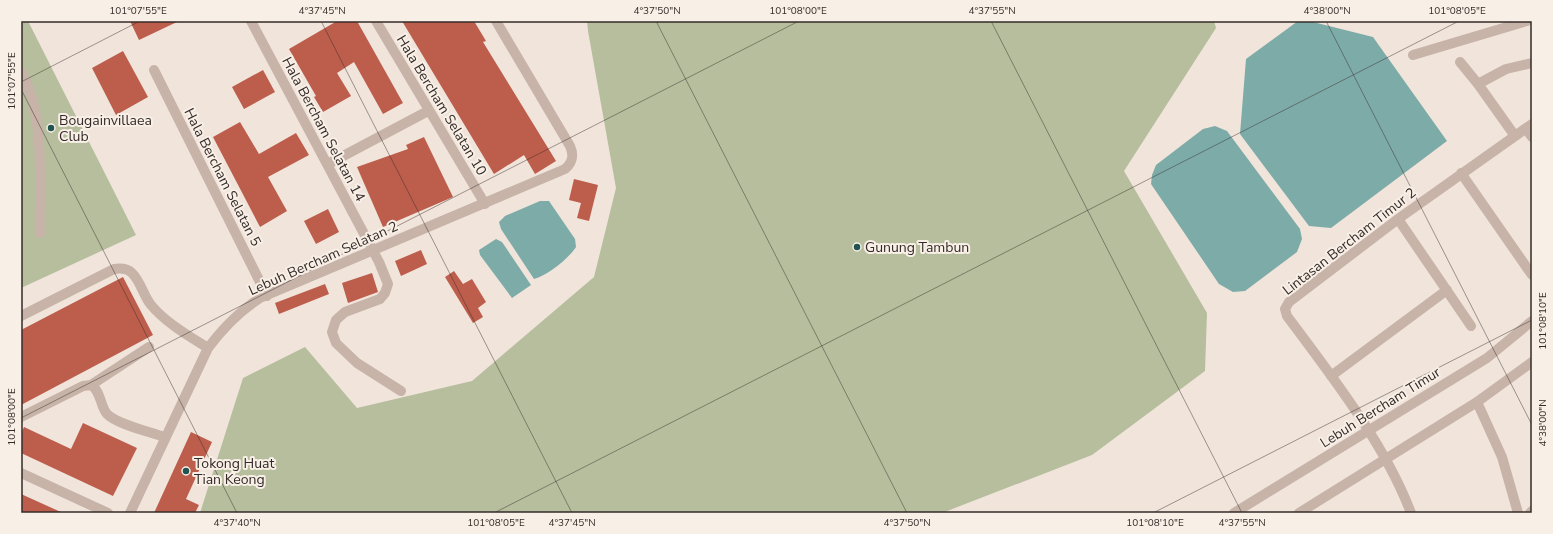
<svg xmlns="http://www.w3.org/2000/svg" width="1553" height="534" font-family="'Nunito Sans',sans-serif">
<rect width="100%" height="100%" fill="#f0e4db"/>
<!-- green -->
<path fill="#b6be9d" d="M21,21H28L136,235L21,288Z
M587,21H1214L1216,28L1124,171L1207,313L1205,371L1092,455L942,513H200L243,378L305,347L357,408L472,381L594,277L616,188L588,31Z"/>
<!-- water -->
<path fill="#7daba8" d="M1298,21H1309L1373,37L1447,141L1331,228L1309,226L1240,134L1246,59Z
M1215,126L1227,131L1300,229L1302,239L1297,252L1245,291L1233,292L1219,284L1151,184L1152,175L1156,165L1203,129Z
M540,201H549L575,239L576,247C568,259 548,275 534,279L501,229L499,222L505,216Z
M496,239L502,242L531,285L512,298L480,255L479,250Z"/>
<!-- building -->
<path fill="#bd5d4c" d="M130,21H179L139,40Z
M337,21H357L403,103L383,114L354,62L337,73L351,96L323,112L314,97L316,96L289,49Z
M402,21H474L486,41L483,42L556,161L535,174L524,155L494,174Z
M123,51L148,97L116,115L92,68Z
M263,70L275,92L244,109L232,87Z
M240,122L259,154L296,133L309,155L268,177L287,211L260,227L213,137Z
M424,137L453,197L383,227L357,167L408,149L406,145Z
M574,179L598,185L589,221L577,218L581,203L569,200Z
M328,209L339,232L316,244L304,221Z
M421,250L427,264L401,276L395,261Z
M454,271L463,284L472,279L486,302L478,308L483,317L473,323L445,277Z
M372,273L378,292L348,303L342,283Z
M123,277L153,335L21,405V330Z
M325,284L329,294L279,314L275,303Z
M83,423L137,448L113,496L21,453V434L24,427L71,449Z
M191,432L212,442L186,499L199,505L195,513H154Z
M21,494L63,513H21Z"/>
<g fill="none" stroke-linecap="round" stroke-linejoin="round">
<!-- minor -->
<path stroke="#c7b3a8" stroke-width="10" d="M251,21L379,262L388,284L385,293L380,299L345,312L336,320L332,332L336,343L357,363L401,391
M376,21L485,204
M1413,55L1527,21
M1460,62L1478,84L1515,136
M154,70L267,296
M21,71C46,117 39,181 40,233
M1478,84L1506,69L1532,63
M1526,129L1532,137
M328,164L428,111
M1461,173L1532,275
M1398,219L1471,326
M21,316L114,269C121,268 127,268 132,273C141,282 143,295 151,305C166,323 189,336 208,348
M1331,376L1447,290
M91,385C101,391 100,406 107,414C116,424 151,432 164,437
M1477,402L1502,457L1518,513
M21,417L83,386L91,385L149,347
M21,473L108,513
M130,513L208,348C223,328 238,312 260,298L565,169C573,162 574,155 570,146L496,21
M1234,513L1487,358L1532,321
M1299,513L1477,402L1532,362
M1411,513C1385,444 1331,375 1287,316L1285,309L1289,302L1398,219L1532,124
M1530,513L1532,511"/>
</g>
<!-- ticks -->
<path fill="none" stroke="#342b28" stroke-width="1" stroke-opacity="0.45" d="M321,21L572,513M656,21L907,513M991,21L1242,513M1326,21L1532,425M21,82L140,21M21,89L237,513M21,418L799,21M494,513L1459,21M1153,513L1532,320"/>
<!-- markers -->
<g fill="#215351" stroke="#f8efe7" stroke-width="1.5">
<circle cx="51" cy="128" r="4"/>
<circle cx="857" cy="247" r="4"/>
<circle cx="186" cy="471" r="4"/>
</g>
<g text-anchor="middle" stroke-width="4" stroke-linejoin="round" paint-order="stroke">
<!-- street labels -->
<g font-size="14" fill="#342b28" stroke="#f8efe7">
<text transform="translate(442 105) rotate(59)" y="5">Hala Bercham Selatan 10</text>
<text transform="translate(324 129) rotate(62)" y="5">Hala Bercham Selatan 14</text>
<text transform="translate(223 177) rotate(63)" y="5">Hala Bercham Selatan 5</text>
<text transform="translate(1349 241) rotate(-38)" y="5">Lintasan Bercham Timur 2</text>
<text transform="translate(323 258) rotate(-24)" y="5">Lebuh Bercham Selatan 2</text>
<text transform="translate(1380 407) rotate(-32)" y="5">Lebuh Bercham Timur</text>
</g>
<!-- poi labels -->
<g font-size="14" fill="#342b28" stroke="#f8efe7" text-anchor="start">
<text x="59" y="125">Bougainvillaea<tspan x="59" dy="16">Club</tspan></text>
<text x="865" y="252">Gunung Tambun</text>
<text x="194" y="468">Tokong Huat<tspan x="194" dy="16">Tian Keong</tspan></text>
</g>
</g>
<!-- border -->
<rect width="1553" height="534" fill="none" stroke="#f8efe7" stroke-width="44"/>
<rect x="22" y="22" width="1509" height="490" fill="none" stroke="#342b28" stroke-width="1.5"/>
<g font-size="10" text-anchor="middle" fill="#342b28">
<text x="138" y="14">101°07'55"E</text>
<text x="322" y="14">4°37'45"N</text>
<text x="657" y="14">4°37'50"N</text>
<text x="798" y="14">101°08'00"E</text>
<text x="992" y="14">4°37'55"N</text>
<text x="1327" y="14">4°38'00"N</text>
<text x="1457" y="14">101°08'05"E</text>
<text transform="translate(11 81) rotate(-90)" y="4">101°07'55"E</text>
<text transform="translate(1542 321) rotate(-90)" y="4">101°08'10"E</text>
<text transform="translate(11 417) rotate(-90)" y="4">101°08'00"E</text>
<text transform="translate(1542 423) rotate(-90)" y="4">4°38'00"N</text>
<text x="237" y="526">4°37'40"N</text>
<text x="496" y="526">101°08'05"E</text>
<text x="572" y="526">4°37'45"N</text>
<text x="907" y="526">4°37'50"N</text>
<text x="1155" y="526">101°08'10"E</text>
<text x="1242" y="526">4°37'55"N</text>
</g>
</svg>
